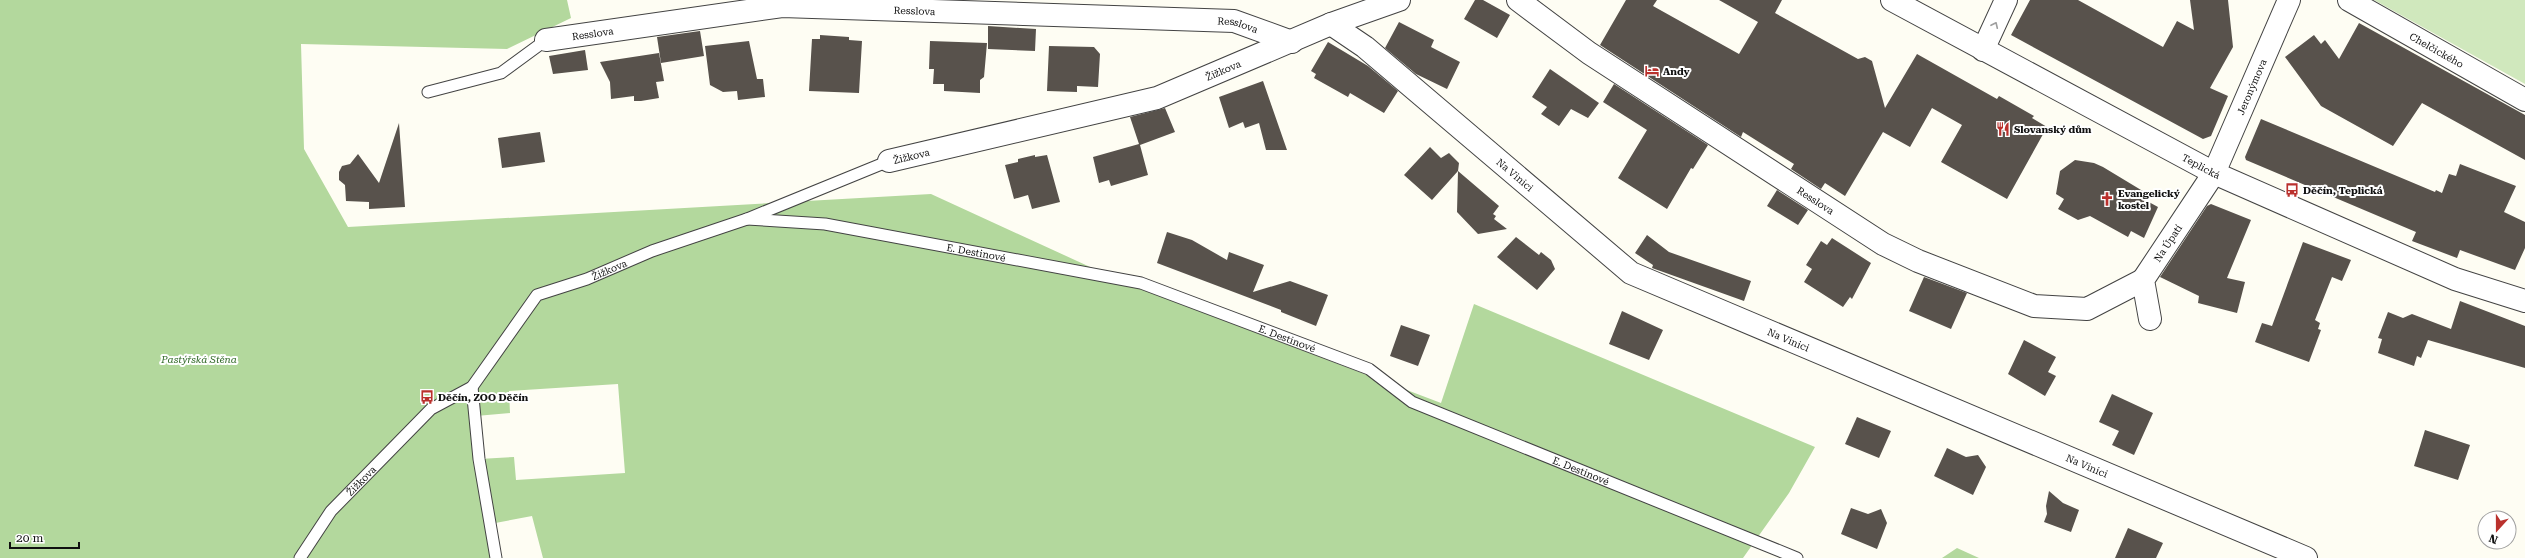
<svg xmlns="http://www.w3.org/2000/svg" width="2525" height="558" font-family="'Roboto Serif',serif">
<rect width="100%" height="100%" fill="#fefdf3"/>
<!-- green -->
<path fill="#d0e8bd" d="M2374,0H2525V84Z"/>
<!-- forest -->
<path fill="#b3d89d" fill-rule="evenodd" d="M0,0H567L571,18L507,49L301,44L304,149L348,227L931,194L1125,283L1441,403L1474,304L1815,447L1789,493L1743,558H543L532,516L490,524L496,558H0ZM618,384L625,473L516,480L514,457L479,459L476,416L510,413L509,391Z
M1957,548L1979,558H1942Z"/>
<!-- building -->
<path fill="#58524c" d="M1475,0H1483L1510,15L1497,38L1464,19Z
M1626,0H1657L1653,6L1739,54L1758,22L1719,0H1782L1775,13L1858,59L1865,57L1872,61L1885,108L1917,54L1997,99L1999,96L2034,116L2032,118L2047,127L2007,199L1941,162L1962,125L1932,108L1910,147L1883,132L1845,196L1825,183L1821,189L1791,169L1794,164L1743,132L1741,137L1600,45Z
M2030,0H2078L2163,47L2177,21L2194,30L2190,0H2228L2233,47L2210,88L2228,96L2211,136L2203,139L2011,35Z
M1399,22L1434,40L1431,47L1460,62L1447,89L1416,74L1385,48Z
M2359,23L2525,115V160L2422,103L2393,146L2321,106L2285,57L2314,35L2321,44L2325,40L2339,59Z
M988,26L1036,29L1035,51L988,49Z
M700,31L704,56L661,63L657,37Z
M820,35L849,37V40L862,41L859,93L809,91L812,39H820Z
M749,41L757,79H763L765,97L738,100L737,91L723,92L710,85L705,46Z
M930,41L987,43L984,77L980,80V93L944,91V84H933L934,69H929Z
M1328,42L1368,66L1398,91L1384,113L1350,93L1348,97L1314,78L1316,74L1311,71Z
M1049,46L1094,47L1100,54L1098,87L1077,86V92L1047,91Z
M585,50L588,70L553,74L549,56Z
M659,53L664,81L656,82L659,98L641,101H634V96L611,99L610,82L600,62Z
M1550,69L1599,103L1588,118L1571,109L1559,126L1541,114L1547,107L1532,97Z
M1263,81L1287,150H1266L1259,123L1245,128L1243,122L1229,128L1219,97Z
M1614,84L1708,145L1693,169L1691,168L1667,209L1618,178L1647,130L1603,102Z
M1165,108L1175,132L1140,145L1148,175L1111,186L1109,180L1099,183L1093,157L1139,144L1130,117Z
M2261,119L2435,192L2436,190L2442,193L2449,174L2456,176L2460,164L2516,186L2504,212L2525,222V248L2515,270L2460,250L2457,258L2412,241L2416,232L2246,160L2245,157Z
M399,123L405,207L369,209V202L346,201L345,185L339,180V172L342,166L350,164L358,154L379,183Z
M540,132L545,162L502,168L498,138Z
M1430,147L1441,158L1449,153L1459,163L1458,171L1499,206L1493,214L1496,216L1494,219L1507,229L1478,234L1457,212L1458,171L1432,200L1404,175Z
M1035,155V157L1047,155L1060,202L1032,209L1028,195L1014,199L1005,165L1018,162V159Z
M2075,160L2094,163L2103,167L2151,196L2147,201L2158,207L2144,238L2131,231L2128,237L2090,216L2078,220L2058,209L2064,199L2056,194L2060,171Z
M1777,190L1808,210L1798,225L1767,206Z
M2211,204L2251,220L2227,278L2245,282L2237,313L2198,303L2199,296L2160,277L2207,206Z
M1167,232L1192,240L1227,260L1229,252L1264,265L1253,292L1290,281L1328,295L1316,326L1281,312V310L1157,263Z
M1647,235L1669,252L1751,281L1744,301L1652,268L1653,265L1635,253Z
M1516,237L1539,255L1541,252L1551,260L1555,269L1537,290L1497,257Z
M1832,238L1871,263L1852,299L1850,297L1843,307L1804,282L1812,269L1806,265L1821,241L1827,245Z
M2303,242L2351,260L2342,281L2332,277L2315,320L2320,323L2318,329L2321,330L2309,362L2255,342L2262,323L2272,326Z
M1924,277L1967,293L1951,329L1909,311Z
M2460,301L2525,326V368L2428,340L2421,358L2417,356L2414,366L2378,353L2382,339L2378,338L2388,312L2403,318L2412,314L2451,329Z
M1622,311L1663,330L1649,360L1609,344Z
M1401,325L1430,335L1418,366L1390,356Z
M2024,340L2056,357L2048,372L2056,376L2045,396L2008,374Z
M2112,394L2153,413L2134,455L2112,445L2119,431L2099,422Z
M1857,417L1891,431L1879,458L1845,444Z
M2425,430L2470,445L2458,480L2414,466Z
M1947,448L1966,457L1978,455L1986,467L1973,495L1934,476Z
M2049,491L2063,503L2079,510L2071,532L2044,522L2047,514L2046,506Z
M1851,508L1868,514L1881,509L1887,523L1877,549L1841,534Z
M2128,528L2163,543L2156,558H2115Z"/>
<g fill="none" stroke-linecap="round" stroke-linejoin="round">
<defs>
<g id="service">
<path d="M428,92L501,73L546,40"/>
<path id="s1" d="M747,219L825,224L1141,283L1369,369L1412,402L1797,558"/>
<path d="M472,387L479,459L496,558"/>
<path id="s2" d="M300,558L331,511L431,409L472,387L537,295L587,279L652,251L747,219L889,161"/>
</g>
<g id="minor">
<path id="s3" d="M1518,0L1589,53L1883,244L1918,261L2034,306L2087,309L2143,280"/>
<path id="s4" d="M1892,0L2214,173L2455,279L2525,301"/>
<path id="s5" d="M2349,0L2525,100"/>
<path id="s6" d="M1331,24L1365,47L1631,273L2306,558"/>
<path id="s7" d="M546,40L782,6L1234,21L1292,42"/>
<path d="M1983,50L2006,0"/>
<path id="s8" d="M889,161L1157,98L1331,24L1399,0"/>
<path id="s9" d="M2150,319L2143,280L2214,173L2289,0"/>
</g>
</defs>
<!-- service casing -->
<use href="#service" stroke="#434343" stroke-width="13"/>
<!-- minor casing -->
<use href="#minor" stroke="#434343" stroke-width="24"/>
<!-- service -->
<use href="#service" stroke="#fff" stroke-width="11"/>
<!-- minor -->
<use href="#minor" stroke="#fff" stroke-width="22"/>
</g>
<!-- one-way arrows -->
<defs><path id="oneway-chevron" d="M-2-3.5L2.5 0L-2 3.5" fill="none" stroke-width="1.6" stroke-linecap="round" stroke-linejoin="round"/></defs>
<use stroke="#9f9f9f" href="#oneway-chevron" transform="translate(1995 25) rotate(-65)"/>
<!-- icons -->
<defs>
<symbol id="hotel-bare" viewBox="-9 -9 18 18"><path d="M-6-4.5h1.5V1H6V5H4.5V3h-9V5H-6ZM-4 0a1.8 1.8 0 1 1 3.6 0ZM.5 0V-2.5h3Q6-2.5 6 0Z" fill="#ba312d" stroke="#fff" stroke-width="2.5" paint-order="stroke"/></symbol>
<symbol id="restaurant-bare" viewBox="-9 -9 18 18"><path d="M-5-6h1v4h1v-4h1v4h1v-4h1v5L-1.5 .5V6h-2V.5L-5-1ZM5-6V6H3V1.5H1.5Q1.5-4 5-6Z" fill="#ba312d" stroke="#fff" stroke-width="2.5" paint-order="stroke"/></symbol>
<symbol id="bus-bare" viewBox="-9 -9 18 18"><path d="M-5-6H5V4H4V6H2V4H-2V6H-4V4H-5ZM-3.5-4V0h7V-4ZM-3.5 1.2v1.5H-2V1.2ZM2 1.2v1.5H3.5V1.2Z" fill="#ba312d" stroke="#fff" stroke-width="2.5" paint-order="stroke"/></symbol>
<symbol id="church-bare" viewBox="-9 -9 18 18"><path d="M-1.2-6h2.4v3.5h3.3v2.4h-3.3V6h-2.4V-.1h-3.3v-2.4h3.3Z" fill="#ba312d" stroke="#fff" stroke-width="2.5" paint-order="stroke"/></symbol>
</defs>
<g fill-rule="evenodd">
<use href="#hotel-bare" x="1642" y="61" width="20" height="20"/>
<use href="#restaurant-bare" x="1993" y="119" width="20" height="20"/>
<use href="#bus-bare" x="2282" y="180" width="20" height="20"/>
<use href="#church-bare" x="2097" y="189" width="20" height="20"/>
<use href="#bus-bare" x="417" y="387" width="20" height="20"/>
</g>
<g text-anchor="middle" stroke-width="4" stroke-linejoin="round" paint-order="stroke">
<!-- street labels -->
<g font-size="10" fill="#101010" stroke="#fff">
<text dy="4" stroke="none"><textPath href="#s7" startOffset="371">Resslova</textPath></text>
<text dy="4" stroke="none"><textPath href="#s7" startOffset="695">Resslova</textPath></text>
<text dy="4" stroke="none"><textPath href="#s7" startOffset="47">Resslova</textPath></text>
<text dy="4" stroke="none"><textPath href="#s5" startOffset="101">Chelčického</textPath></text>
<text dy="4" stroke="none"><textPath href="#s8" startOffset="347">Žižkova</textPath></text>
<text dy="4" stroke="none"><textPath href="#s9" startOffset="262">Jeronýmova</textPath></text>
<text dy="4" stroke="none"><textPath href="#s8" startOffset="23">Žižkova</textPath></text>
<text dy="4" stroke="none"><textPath href="#s4" startOffset="351">Teplická</textPath></text>
<text dy="4" stroke="none"><textPath href="#s6" startOffset="238">Na Vinici</textPath></text>
<text dy="4" stroke="none"><textPath href="#s3" startOffset="359">Resslova</textPath></text>
<text dy="4" stroke="none"><textPath href="#s9" startOffset="84">Na Úpatí</textPath></text>
<text dy="4" stroke="none"><textPath href="#s1" startOffset="232">E. Destinové</textPath></text>
<text dy="4" stroke="none"><textPath href="#s2" startOffset="435">Žižkova</textPath></text>
<text dy="4" stroke="none"><textPath href="#s1" startOffset="556">E. Destinové</textPath></text>
<text dy="4" stroke="none"><textPath href="#s6" startOffset="561">Na Vinici</textPath></text>
<text dy="4" stroke="none"><textPath href="#s6" startOffset="885">Na Vinici</textPath></text>
<text dy="4" stroke="none"><textPath href="#s1" startOffset="880">E. Destinové</textPath></text>
<text dy="4" stroke="none"><textPath href="#s2" startOffset="99">Žižkova</textPath></text>
</g>
<!-- poi labels -->
<g font-size="10" font-weight="bold" fill="#101010" stroke="#fff" text-anchor="start">
<text x="1663" y="75">Andy</text>
<text x="2014" y="133">Slovanský dům</text>
<text x="2303" y="194">Děčín, Teplická</text>
<text x="2118" y="197">Evangelický<tspan x="2118" dy="12">kostel</tspan></text>
<text x="438" y="401">Děčín, ZOO Děčín</text>
</g>
<!-- park labels -->
<g font-size="10" font-style="italic" fill="#2b6522" stroke="#fff">
<text x="199" y="363">Pastýřská Stěna</text>
</g>
</g>
<!-- north arrow -->
<g transform="translate(2497 530) rotate(201)"><circle r="19" fill="#ffffff" stroke="#9f9f9f"/>
<path d="M0-3L7 15L0 10L-7 15Z" fill="#ba312d"/>
<text y="-6" font-size="11" font-weight="bold" text-anchor="middle" fill="#101010">N</text>
</g>
<!-- scale -->
<path d="M10 542v6h69v-6" fill="none" stroke="#101010" stroke-width="2"/>
<text x="16" y="542" font-size="12" fill="#101010" stroke="#ffffff" stroke-width="3" paint-order="stroke">20 m</text>
</svg>
